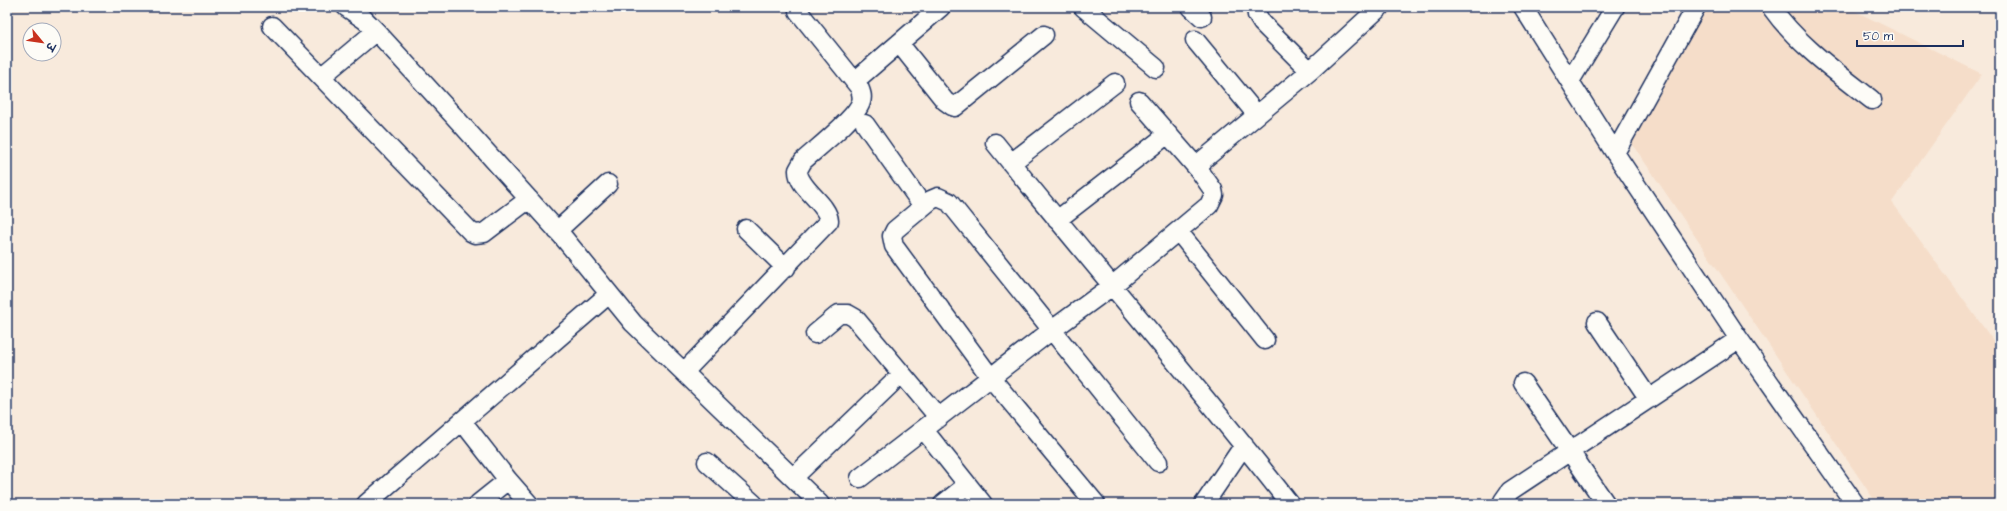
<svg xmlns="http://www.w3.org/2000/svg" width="2007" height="511" font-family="'Architects Daughter','Playpen Sans Deva',sans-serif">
<rect width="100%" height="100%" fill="#f8eadc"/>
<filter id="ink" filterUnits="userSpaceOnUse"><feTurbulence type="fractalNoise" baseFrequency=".025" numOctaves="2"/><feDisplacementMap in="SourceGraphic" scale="8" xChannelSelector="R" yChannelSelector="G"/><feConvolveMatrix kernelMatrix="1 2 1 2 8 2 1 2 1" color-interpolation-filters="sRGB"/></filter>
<g filter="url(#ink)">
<!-- built -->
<path fill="#f5ddc9" d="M1705,7H1847L1982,74L1892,202L2000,350V504H1877L1631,142Z"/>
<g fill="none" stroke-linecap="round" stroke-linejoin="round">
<defs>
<path id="minor" d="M346,7L365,20L376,31L463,126L563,237L633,323L820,504
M1083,7L1156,68
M1191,7L1202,17
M1256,7L1257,15L1262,23L1310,71
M1523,7L1615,153L1739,339L1855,504
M1771,7C1798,45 1835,71 1872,100
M272,26L471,232L475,234L484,233L529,199
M1195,40L1257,115
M899,43L945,101L952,106L955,107L1044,35
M321,77L376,31
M855,81L941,7
M1570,81L1615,7
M1139,101L1199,170
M865,124L923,206
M995,143C1092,264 1194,381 1290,504
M1615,153L1696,7
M1011,163L1115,83
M1057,220L1168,134
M746,229L786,268
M557,231L608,184
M1178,231L1265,340
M1597,322L1649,399
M815,334L839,314H848L855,318L939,418
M685,371L829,221C828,203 797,188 798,170L803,161C816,149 857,117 861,102C863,96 861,92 859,87L798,11
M1523,383L1606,504
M462,421L508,480
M924,430L983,504
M707,462L754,504
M793,478L892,383
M860,478L1052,330L1112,286L1209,205L1214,195L1213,190L1199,170L1203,160L1310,71L1380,7
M366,504L609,294
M478,504L508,480L529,504
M943,504L967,485
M1096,504L991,378L894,246L892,236L895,230L931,200L938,197L949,202L1158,462
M1204,504L1244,445
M1503,504V501L1510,491L1739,339"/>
</defs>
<!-- minor casing -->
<use href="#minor" stroke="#1b2f5e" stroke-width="21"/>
<!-- minor -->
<use href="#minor" stroke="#fdfcf7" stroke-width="18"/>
</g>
</g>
<!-- margin -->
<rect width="2007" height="511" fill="none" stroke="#fdfcf7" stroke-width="24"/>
<rect x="12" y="12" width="1983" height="487" fill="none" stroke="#1b2f5e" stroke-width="1.5" filter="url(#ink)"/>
<!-- north arrow -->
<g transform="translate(42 42) rotate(119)"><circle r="19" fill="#fdfcf7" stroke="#a3aaba"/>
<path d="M0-3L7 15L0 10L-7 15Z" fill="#c8321e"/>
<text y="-6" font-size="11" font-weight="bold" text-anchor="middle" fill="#1b2f5e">उ</text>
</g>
<!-- scale -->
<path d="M1857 40v6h106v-6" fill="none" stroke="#1b2f5e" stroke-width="2"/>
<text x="1863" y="40" font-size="12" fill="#1b2f5e" stroke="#fdfcf7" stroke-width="3" paint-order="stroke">50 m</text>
</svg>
